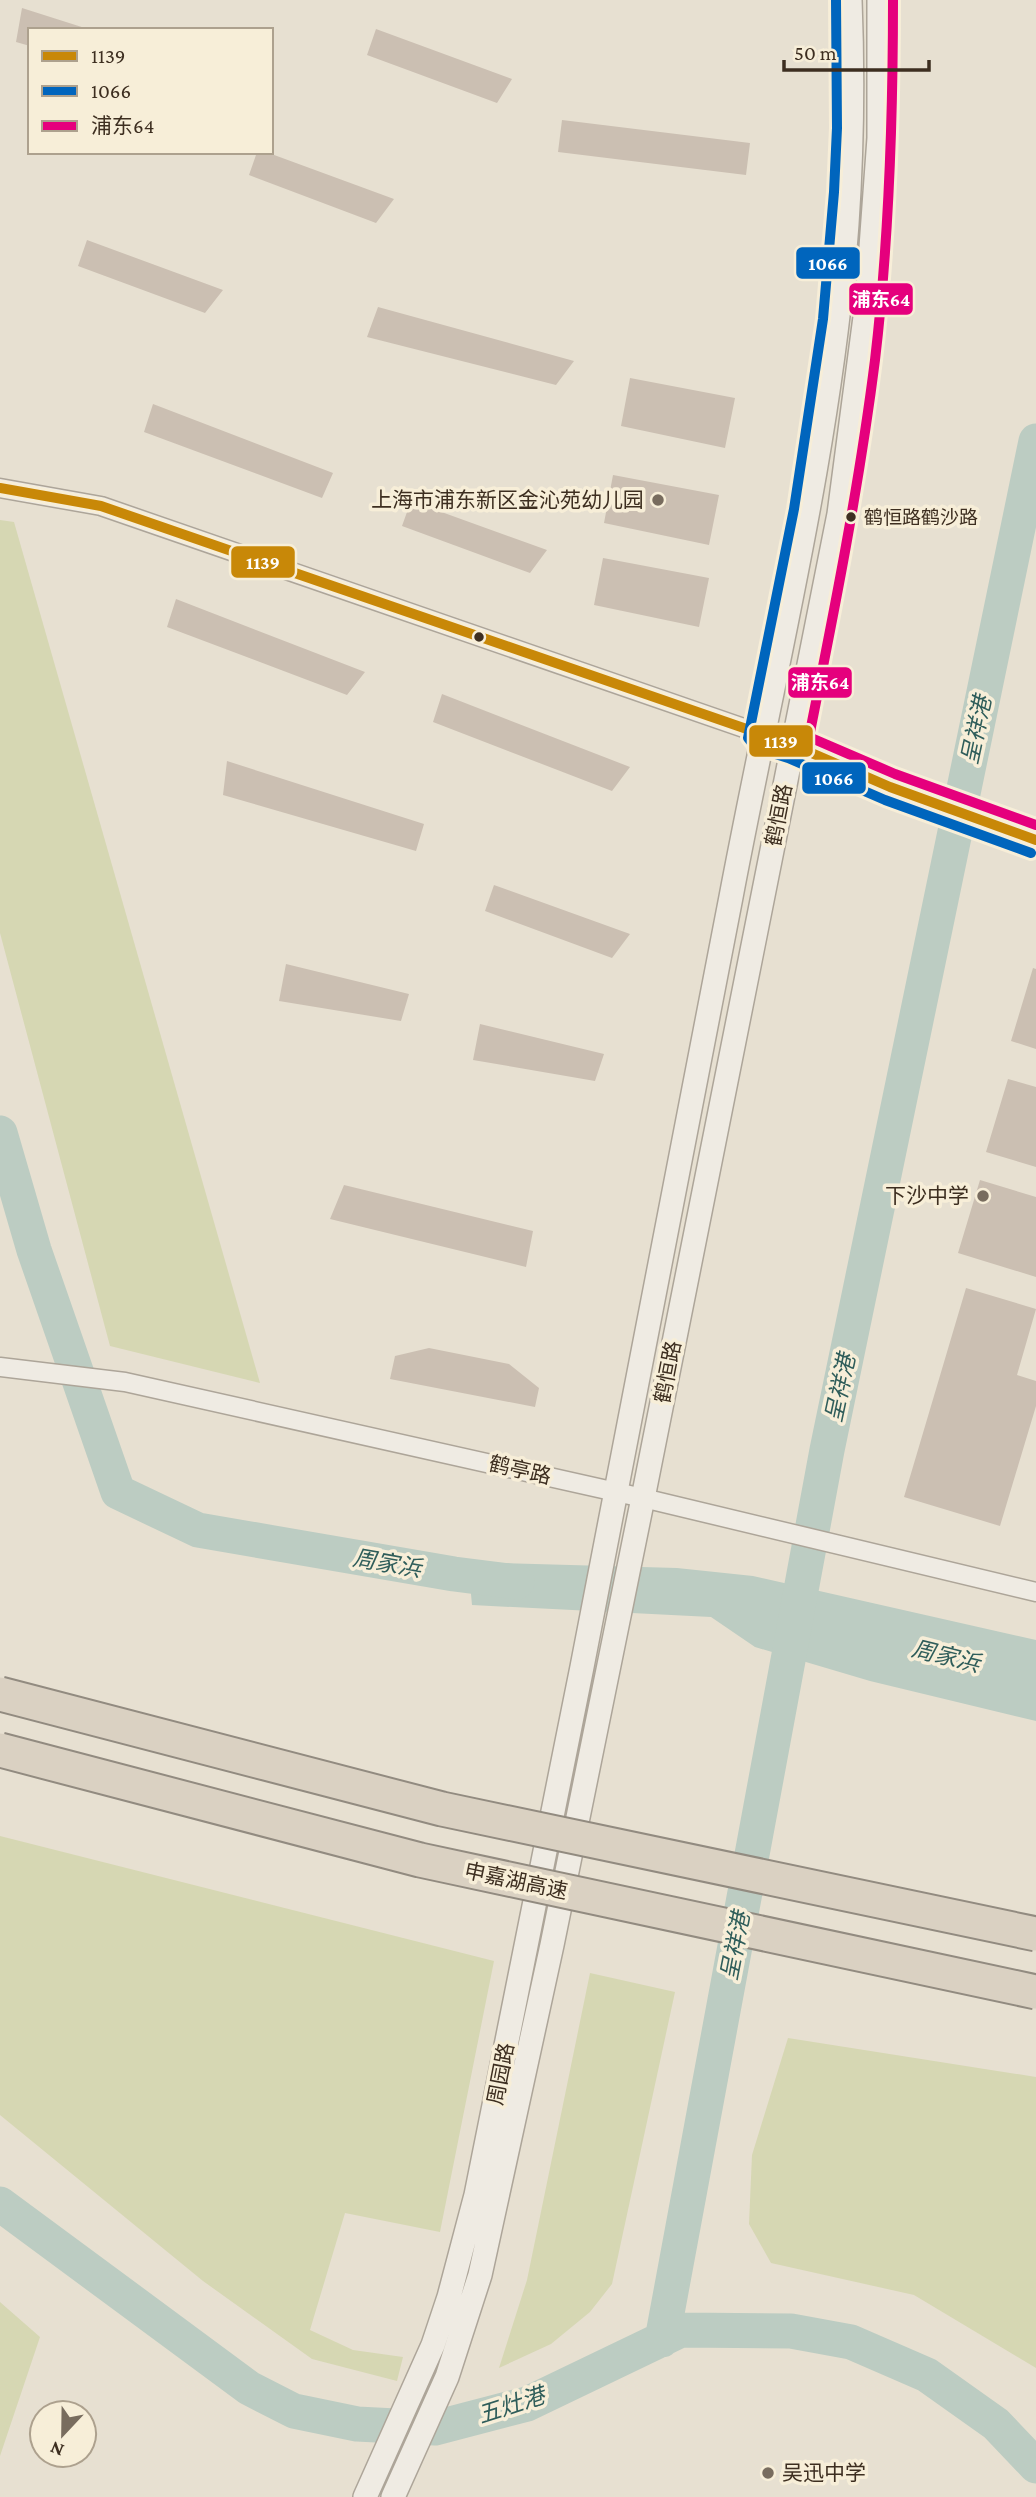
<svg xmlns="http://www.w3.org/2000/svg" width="1036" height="2497" font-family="'Crimson Pro','Noto Sans SC',serif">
<rect width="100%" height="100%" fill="#e7e0d1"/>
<!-- green -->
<path fill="#d6d7b3" d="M0,520L14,522L260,1383L110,1346L0,933Z
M0,1836L494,1961L440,2232L345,2213L310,2330L353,2350L403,2357L397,2381L312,2359L203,2281L0,2115Z
M590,1973L675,1992L612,2284L590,2312L551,2344L499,2368L527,2280Z
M788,2038L1036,2077V2368L914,2295L771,2263L749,2224L752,2155Z
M0,2302L40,2337L0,2456Z"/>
<!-- water -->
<path fill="#bcccc2" d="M468,1562L677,1568L753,1576L1036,1640V1721L870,1681L755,1647L711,1617L472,1605Z"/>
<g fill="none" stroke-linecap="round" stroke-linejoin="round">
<!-- river -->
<path stroke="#bcccc2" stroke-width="35" d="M0,1133L34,1250L118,1492L198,1530L454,1574L517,1582
M0,2204L249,2388L294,2411L357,2424L435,2428L527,2404L681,2330L791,2331L851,2342L927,2375L996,2424L1036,2466
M662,2340L827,1450L1036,441"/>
</g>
<!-- building -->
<path fill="#cbbfb2" d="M22,8L88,29V30H30V46L16,42Z
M376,29L512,79L497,103L367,55Z
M562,120L750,143L746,175L558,152Z
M257,152H266L394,199L376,223L249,175Z
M87,240L223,290L205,313L78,266Z
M378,307L574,361L556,385L367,337Z
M630,378L735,398L725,448L621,426Z
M153,404L333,473L322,498L144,432Z
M613,475L719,495L709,545L604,523Z
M411,501L547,550L530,573L402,526Z
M603,558L709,578L699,627L594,605Z
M176,599L365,672L347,695L167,627Z
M442,694L630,767L612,791L433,722Z
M227,761L424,824L416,851L223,795Z
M494,885L630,934L612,958L485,911Z
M286,964L409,994L401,1021L279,1001Z
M1033,968L1036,969V1049L1011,1041Z
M480,1024L604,1054L595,1081L473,1060Z
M1008,1079L1036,1087V1167L986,1152Z
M980,1180L1036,1197V1277L958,1253Z
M344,1185L533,1231L526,1267L330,1219Z
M966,1288L1036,1309L1017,1375L1036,1381V1406L1000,1526L904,1497Z
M429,1348L509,1364L539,1388L535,1407L390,1379L395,1356Z"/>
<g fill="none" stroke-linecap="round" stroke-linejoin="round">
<defs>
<path id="minor" d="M0,488L101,506L793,745L890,787L1036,840
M0,1367L125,1382L643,1498L1036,1592"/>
<path id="tertiary" d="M365,2497L433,2345L449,2297L476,2195C564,1763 649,1330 731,897C773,674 830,451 847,224C852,150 853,74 850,0
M393,2497L447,2377L480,2275L552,1945L643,1498L839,514L867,302L879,138V0"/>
</defs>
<!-- minor casing -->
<use href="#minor" stroke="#ada599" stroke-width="21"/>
<!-- tertiary casing -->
<use href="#tertiary" stroke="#ada599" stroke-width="26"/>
<!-- minor -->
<use href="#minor" stroke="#efebe3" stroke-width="18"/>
<!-- tertiary -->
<use href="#tertiary" stroke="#efebe3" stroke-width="23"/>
<defs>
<path id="motorway-bridge" d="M0,1694L442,1809L1036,1934
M0,1750L420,1860L1036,1992"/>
</defs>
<!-- motorway-bridge casing -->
<use href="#motorway-bridge" stroke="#928b80" stroke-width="37" stroke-linecap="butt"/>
<!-- motorway-bridge -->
<use href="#motorway-bridge" stroke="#dad1c2" stroke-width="33"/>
<defs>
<path id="bus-1" d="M0,488L101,506L793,745L890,787L1036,840"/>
<path id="bus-2" d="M836,0L837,128L834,192L823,319L794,509L748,738L756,748L788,758L885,800L1031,853"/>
<path id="bus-3" d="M893,0C893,120 889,241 875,360C859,487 834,612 809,737L895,774L1036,825"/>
</defs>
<!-- bus-1 casing -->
<use href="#bus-1" stroke="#f7eed8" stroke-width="16"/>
<!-- bus-2 casing -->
<use href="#bus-2" stroke="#f7eed8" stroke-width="16"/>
<!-- bus-3 casing -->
<use href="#bus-3" stroke="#f7eed8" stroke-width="16"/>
<!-- bus-1 -->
<use href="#bus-1" stroke="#c88808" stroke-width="10"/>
<!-- bus-2 -->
<use href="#bus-2" stroke="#0065bd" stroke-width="10"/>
<!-- bus-3 -->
<use href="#bus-3" stroke="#e5007d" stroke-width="10"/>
</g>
<!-- markers -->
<g fill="#786c5e" stroke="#f7eed8" stroke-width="2.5">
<circle cx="658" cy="500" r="7"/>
<circle cx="983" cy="1196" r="7"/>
<circle cx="768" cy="2473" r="7"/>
</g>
<g fill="#3d2e20" stroke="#f7eed8" stroke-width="2.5">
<circle cx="851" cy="517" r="6"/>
<circle cx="479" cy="637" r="6"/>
</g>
<g text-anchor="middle" stroke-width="7" stroke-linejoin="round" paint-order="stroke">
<!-- bus labels -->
<g font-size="19" fill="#3d2e20" stroke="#f7eed8" text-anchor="start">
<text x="864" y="524">鹤恒路鹤沙路</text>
</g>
<!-- poi labels -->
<g font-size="21" fill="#3d2e20" stroke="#f7eed8" text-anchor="end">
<text x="644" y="507">上海市浦东新区金沁苑幼儿园</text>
<text x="969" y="1203">下沙中学</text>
<text x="782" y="2480" text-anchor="start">吴迅中学</text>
</g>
<!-- street labels -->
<g font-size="21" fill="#3d2e20" stroke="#f7eed8">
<text transform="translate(779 815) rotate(-79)" y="7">鹤恒路</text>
<text transform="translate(668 1372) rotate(-79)" y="7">鹤恒路</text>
<text transform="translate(520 1470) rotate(13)" y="7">鹤亭路</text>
<text transform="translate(516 1881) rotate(12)" y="7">申嘉湖高速</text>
<text transform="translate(501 2074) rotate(-79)" y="7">周园路</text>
</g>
<!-- water labels -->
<g font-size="23" font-style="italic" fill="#2f5d5a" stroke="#f7eed8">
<text transform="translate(976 730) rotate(-78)" y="8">呈祥港</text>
<text transform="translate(840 1388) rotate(-78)" y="8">呈祥港</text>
<text transform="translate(387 1563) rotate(10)" y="8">周家浜</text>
<text transform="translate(946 1656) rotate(14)" y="8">周家浜</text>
<text transform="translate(735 1946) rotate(-79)" y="8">呈祥港</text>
<text transform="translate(511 2405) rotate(-18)" y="8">五灶港</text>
</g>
</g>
<g stroke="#f7eed8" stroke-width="2.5">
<rect x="795" y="246" width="66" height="34" rx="7" fill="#0065bd"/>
<rect x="848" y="282" width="66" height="34" rx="7" fill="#e5007d"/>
<rect x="230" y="545" width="66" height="34" rx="7" fill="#c88808"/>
<rect x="787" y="666" width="66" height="33" rx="7" fill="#e5007d"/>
<rect x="748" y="724" width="66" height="34" rx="7" fill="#c88808"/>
<rect x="801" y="761" width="66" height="34" rx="7" fill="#0065bd"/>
</g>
<g font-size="19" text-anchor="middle" font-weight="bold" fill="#fff">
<text x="828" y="270">1066</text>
<text x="881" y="306">浦东64</text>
<text x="263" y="569">1139</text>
<text x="820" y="689">浦东64</text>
<text x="781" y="748">1139</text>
<text x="834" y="785">1066</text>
</g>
<!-- legend -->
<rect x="28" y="28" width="245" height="126" fill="#f7eed8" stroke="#ada18e" stroke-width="2"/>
<rect x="42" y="51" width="35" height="10" fill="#c88808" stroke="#ada18e" stroke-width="2"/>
<text x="91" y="63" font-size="21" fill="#3d2e20">1139</text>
<rect x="42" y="86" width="35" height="10" fill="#0065bd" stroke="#ada18e" stroke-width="2"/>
<text x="91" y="98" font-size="21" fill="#3d2e20">1066</text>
<rect x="42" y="121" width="35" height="10" fill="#e5007d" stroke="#ada18e" stroke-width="2"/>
<text x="91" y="133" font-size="21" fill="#3d2e20">浦东64</text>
<!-- north arrow -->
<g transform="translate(63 2434) rotate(202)"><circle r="33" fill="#f7eed8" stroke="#ada18e" stroke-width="2"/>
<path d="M0-5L12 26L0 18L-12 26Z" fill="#786c5e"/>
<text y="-10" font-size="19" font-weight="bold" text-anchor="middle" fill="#3d2e20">N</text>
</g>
<!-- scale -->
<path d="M784 60v10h145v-10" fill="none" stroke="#3d2e20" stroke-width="3.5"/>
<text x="794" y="60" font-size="21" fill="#3d2e20" stroke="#f7eed8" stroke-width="5" paint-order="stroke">50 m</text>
</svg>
